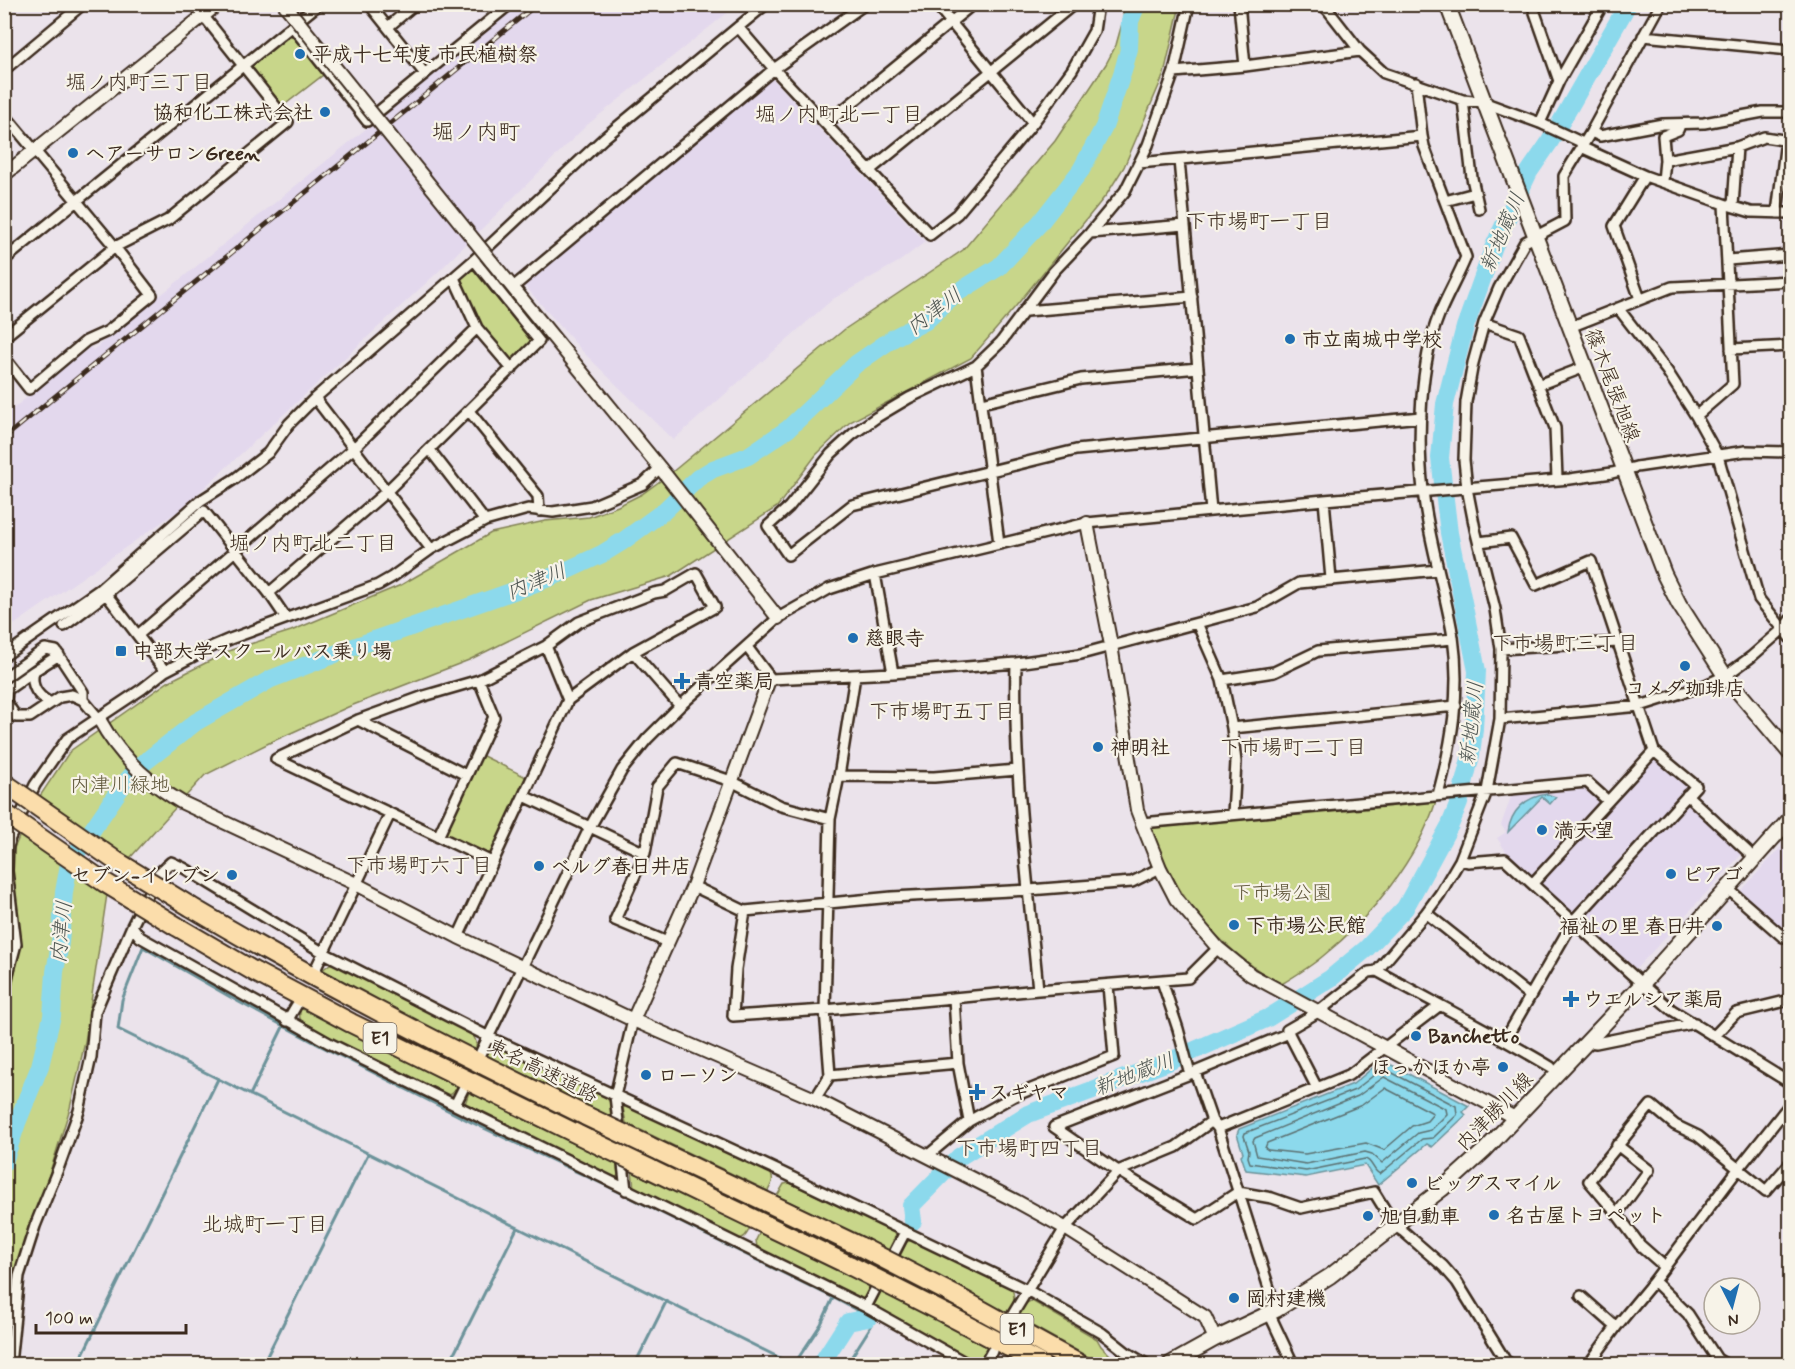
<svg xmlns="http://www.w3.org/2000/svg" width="1795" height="1369" font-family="Mynerve,'Klee One',sans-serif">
<rect width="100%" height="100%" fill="#ebe3eb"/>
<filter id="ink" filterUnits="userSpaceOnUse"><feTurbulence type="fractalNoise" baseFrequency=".0167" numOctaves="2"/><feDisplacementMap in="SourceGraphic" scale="12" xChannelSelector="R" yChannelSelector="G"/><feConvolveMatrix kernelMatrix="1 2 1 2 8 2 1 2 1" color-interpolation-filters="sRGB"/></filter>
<g filter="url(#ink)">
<!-- built -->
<path fill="#e3d8ed" d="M519,5H737L587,125L438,272L181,509L5,631V415L90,347L93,350Z
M772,78L925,242L900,261L833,299L673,440L584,353L524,285L525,282Z
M1657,760L1688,784L1691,803L1742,849V854L1637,968H1633L1582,922V917L1576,911H1571L1542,885V881L1653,761Z
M1582,785L1600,800V805L1535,874H1531L1507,853L1497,838L1506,832L1501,825L1512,794Z
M1790,837V923L1785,929H1781L1742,894V890Z"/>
<!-- green -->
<path fill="#c8d68a" stroke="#828054" stroke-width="1.5" d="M1124,5H1180L1164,74L1124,167L1107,194L1016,306L971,358L850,422L816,455L777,507L671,576L591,600L469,660L348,707L269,743L205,775L129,859L40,796L70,751L168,682L231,650L291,631L401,585L491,533L545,521L589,517L618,506L642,494L671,473L845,329L963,250L1055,141L1106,64L1116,45L1123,20Z
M287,36H292L323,75L283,106L252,69V64Z
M472,268L531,340V344L513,361H510L483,329L461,279Z
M479,754L526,777L491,853L487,854L442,833Z
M1436,801C1418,858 1370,919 1323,956C1310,967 1295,976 1280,985C1216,944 1176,901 1151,828Z
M20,835L107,894L85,1042L70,1108L34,1223L7,1364H4V1012L13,983L20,943L11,855Z
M336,963L471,1033C476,1039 478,1044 475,1051L321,971L330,964Z
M301,1007L457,1087C453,1095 449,1096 441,1096L304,1027C299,1020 299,1015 301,1007Z
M496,1047H501L604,1095L610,1102L611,1117L487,1056L491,1048Z
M469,1092L617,1163L618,1176L612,1179L470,1110L465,1104Z
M626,1106L770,1173C775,1179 771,1185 768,1191L626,1123L623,1108Z
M632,1170L750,1227C747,1235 744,1240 734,1239L634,1189Z
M790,1183L896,1233L897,1239L890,1251L777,1196L784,1184Z
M760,1232L872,1286L865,1301L863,1303L764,1253L757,1248L756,1240Z
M911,1240L1012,1289C1016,1299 1013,1305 1009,1314L900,1256L907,1242Z
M881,1291L990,1348C986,1358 981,1360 971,1361L875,1308L874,1305Z
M1032,1301L1097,1339L1101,1346L1119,1364H1101L1016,1317C1020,1310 1024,1302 1032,1301Z"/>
<!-- water -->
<path fill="#8cd9ec" stroke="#6c939a" stroke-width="1.5" d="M1547,794L1556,797L1550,804L1542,797L1508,832C1511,810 1526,797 1547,794Z
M1381,1061H1384L1469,1106L1463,1112L1466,1115L1432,1147L1427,1144L1378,1185L1365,1165L1306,1177L1246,1170L1241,1155L1243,1153L1237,1134L1239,1129L1353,1084Z"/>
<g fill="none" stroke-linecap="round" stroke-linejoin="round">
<!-- shore -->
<path stroke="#5b7070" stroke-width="1.5" d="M1383,1068L1456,1106L1457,1115L1433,1138L1422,1139L1380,1174C1373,1172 1373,1161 1365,1159L1306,1171L1250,1163L1248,1157L1249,1151L1244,1136L1245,1133L1355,1090Z
M1384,1077L1446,1109L1447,1114L1431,1130L1418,1133L1382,1163L1372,1154L1365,1152L1306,1164L1257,1156L1253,1141L1255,1138L1358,1096Z
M1385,1088L1431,1112L1433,1114L1427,1121L1412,1126L1384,1150L1366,1143L1305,1154L1268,1150L1265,1148L1267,1143L1362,1105Z"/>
<!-- stream -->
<path stroke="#6c939a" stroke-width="3" d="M474,39L517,4
M250,1095L283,1027
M795,1363L821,1324L832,1300L834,1298L875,1320L847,1364
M78,1364L218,1079
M263,1364L368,1154
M449,1364L517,1228
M635,1364L666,1302
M792,1364L118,1029L122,1000L143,947L239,1002L321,1046L471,1122L607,1186L834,1298"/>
<!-- river -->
<path stroke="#8cd9ec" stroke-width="18" d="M4,1162L17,1123L40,1066L52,1016L55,972L60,943L64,892L69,864L122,786L141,765L196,722L271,679L348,649L525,587L559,574L602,554L623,541L664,511L698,478L713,469L748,456L788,429L856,364L895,337L926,321L955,294L999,267L1039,224L1081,170L1104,127L1123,71L1129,49L1130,21L1137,4
M913,1221L911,1206L959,1157L1028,1114L1168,1062L1268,1018L1331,978L1366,949L1405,908L1450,825L1459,803L1471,755L1474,729L1477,671L1449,533L1440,458L1445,404L1465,327L1494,246L1529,172L1549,143L1628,4
M821,1364L848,1322L868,1318"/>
<defs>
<path id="minor" d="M369,4L425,74
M936,4L1033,123
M1189,4L1174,72L1148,145L1125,191L1090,233L1054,271L1001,342L976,366L909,398L877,417L853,434L831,454L789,507L768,526L788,555L852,505L1076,450L1421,417
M1239,4L1245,66
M1321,4L1328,10L1360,51L1384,73L1463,100L1483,102L1540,123L1583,143
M1532,4L1559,81
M292,26L367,121L510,4
M388,27L415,4
M738,27L774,69L930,235L957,214L1033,123L1072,70L1094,31L1098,4
M1643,36L1790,50
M4,70L83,4
M1174,72L1245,66L1360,51
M1463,100L1472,178L1479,209
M4,114L115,247L152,295L108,331L86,341L29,389L4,357
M1540,123L1559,81L1603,4
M826,124L973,4
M1591,132L1600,136L1663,124L1704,123L1763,112H1790
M1422,136L1424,146L1466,257C1458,277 1447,295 1439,315C1420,362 1417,440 1423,490C1428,540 1445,588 1453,637C1461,691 1452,743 1438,795
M1581,147L1645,176L1724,204L1751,212L1790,213
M1179,160L1211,511
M1665,160L1737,147L1764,137L1790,141
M1139,163L1422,136L1416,83
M870,170L1074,4
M1663,181L1665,160L1663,136L1678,130L1680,125
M1445,201L1475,193
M1733,206L1737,147
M1777,213L1786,140
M1090,233L1185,225
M4,260L319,4
M1728,260L1790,255
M454,278L477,328L512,369
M512,288L774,69L865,4
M1640,299L1614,226L1645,176
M1618,308L1667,371L1696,416L1718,456L1759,599L1790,638
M1026,311L1192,297
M1484,323L1519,335L1555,428L1557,479
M1570,327L1672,287L1790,281
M4,337L115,247L168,220L288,122L194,4
M1731,349L1790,346
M976,366L999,543
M1538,385L1585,367
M315,398L431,549
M982,403L1081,379L1198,368
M469,411L538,496L539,511
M1696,416L1733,384L1724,204
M430,450L485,521
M1324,500L1331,579
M1790,528V532
M1479,542L1511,538L1536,585L1591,561L1654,751L1696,786L1574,920L1505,1040
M875,574L893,673
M269,593L386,492L539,341L474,260
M106,594L165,671
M1197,623L1222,680L1232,728L1236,762L1233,814
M64,626L106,594L204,511L269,593L286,618
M138,635L354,448L477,328
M546,646L568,700
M747,647L771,679
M1501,649L1618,642
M633,652L680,706
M4,656L99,590L200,501L236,478L268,453L289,424L315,398L474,260L604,138L766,4
M1016,663C1013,773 1028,881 1038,990
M4,678L45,649L56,651L83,692V700
M769,680L771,679L893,673L1016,663L1081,654L1257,607L1299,583L1438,570
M1222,680L1274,672L1318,651L1453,639
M4,699L16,717H30L60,697L72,695L83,700L99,719
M6,701L7,690L34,671
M51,703C38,697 30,686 34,671L59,655
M1500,719L1640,706L1703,686L1725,676L1751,657L1783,629L1790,620
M358,720L466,775
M1232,728L1456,706
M276,759L358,720L424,696L479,680L546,646L579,622L654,593L665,591L696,573L715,607L633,652L568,700L458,937
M276,759L492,862
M839,776L934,777L1017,770
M1687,795L1748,852
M524,796L645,853
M1142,823L1587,782L1608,801
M438,837L494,717L479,680
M1460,860L1468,862L1505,859L1642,984L1672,1010L1790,1083
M1533,883L1654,751
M693,886L745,911L892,897L1029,890L1132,882L1160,868
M1727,888L1783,937L1790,929
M745,911L736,969L733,1016L825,1010L1038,990L1188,978L1218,948
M1426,913L1529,995
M667,942L615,920L645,853L657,787L677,763L731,781L781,806L830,819
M316,968L390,814
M1377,971C1435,1003 1494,1033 1551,1067
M1162,981L1178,1029L1190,1074
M4,989L16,944L7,871L8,842L35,785L67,739L142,689L165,671L209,648L230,639L378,585L392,577L431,549L485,521L528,509L553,512L592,506L643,484L660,468
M954,998L958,1063L969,1121
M287,1021L296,1006
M1714,1036L1736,1013L1790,1000
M1588,1042L1596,1043L1695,1023
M481,1052L590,827L622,770L647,739L680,706L778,618L829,589L875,574L1087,523L1324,500L1570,479L1612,473L1636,467L1746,451L1790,452
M1195,1072L1212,1121L1218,1128L1276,1310
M830,1075L958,1063
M1317,1088L1287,1030L1318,1012L1369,972L1377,971L1426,913L1440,894L1460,860L1487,791L1500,719L1501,649L1495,609L1475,529L1467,488L1464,460L1466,402L1473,363L1484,323L1499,288L1525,242L1565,221L1564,176L1591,132L1661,4
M815,1099L830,1075L825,1010L830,819L839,776L855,676
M455,1105L463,1089
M1054,1127L1118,1171L1197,1219L1238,1192L1272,1198L1301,1208L1374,1192L1395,1226L1404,1232L1443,1266L1457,1282L1505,1360L1510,1364
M1054,1127L1195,1072L1289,1033
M1218,1128L1349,1075L1439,1006
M927,1156L969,1121L1014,1096L1114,1056L1108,985
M626,1190L615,1096L633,1020
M1617,1214L1649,1170L1617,1145
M1665,1267L1640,1245L1617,1214L1589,1181L1651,1105L1675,1125L1698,1136L1766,1191L1790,1163
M1654,1281L1688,1314L1717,1359L1725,1364
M1581,1296L1616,1327
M866,1307L905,1232
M1269,1313L1293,1364
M1013,1314L1065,1228L1118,1171L1176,1147L1212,1121
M10,1364L19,1276L35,1226L58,1169L79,1111L91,1057L95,1012L132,926
M968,1364L866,1307L329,1043L140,937L132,926L158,874L171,862L184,868L324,953L489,1037L781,1172L1027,1290L1102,1333L1126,1352L1146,1364
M985,1364L992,1351
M1589,1364L1616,1327L1654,1281L1739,1168L1790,1104"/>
<path id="tertiary" d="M4,175L218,4
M491,261L665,474L778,618
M1087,523L1111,645L1137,810L1142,823L1160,868L1176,899L1218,948L1251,975L1515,1118
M99,719C118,754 147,782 181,802L356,884L458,937L633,1020L815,1099L1016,1201L1065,1228L1205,1317L1215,1339
M4,840L8,842
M633,1020L693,886L769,680"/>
<path id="secondary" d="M1447,4L1664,574L1679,604L1725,676L1790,753
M1170,1364L1215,1339L1276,1310L1330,1276L1442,1189L1485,1150L1642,984L1790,819"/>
<path id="motorway" d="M191,907C319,983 452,1050 586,1116
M176,926L255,972L351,1023L589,1140
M649,1146L861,1247
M650,1169L851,1266
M954,1295L1079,1364
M946,1314L1041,1364"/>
</defs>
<!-- minor casing -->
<use href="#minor" stroke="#3b2a1e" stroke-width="14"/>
<!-- tertiary casing -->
<use href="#tertiary" stroke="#3b2a1e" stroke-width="16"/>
<!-- secondary casing -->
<use href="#secondary" stroke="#3b2a1e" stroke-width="18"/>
<!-- motorway casing -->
<use href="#motorway" stroke="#3b2a1e" stroke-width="22"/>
<!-- minor -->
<use href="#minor" stroke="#f7f3e8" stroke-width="9"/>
<!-- tertiary -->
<use href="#tertiary" stroke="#f7f3e8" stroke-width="12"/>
<!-- secondary -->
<use href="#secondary" stroke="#f7f3e8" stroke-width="14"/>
<!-- motorway -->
<use href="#motorway" stroke="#fbddab" stroke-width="18"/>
<defs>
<path id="rail" d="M4,438L537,4"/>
</defs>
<!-- rail casing -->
<use href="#rail" stroke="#3b2a1e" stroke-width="5"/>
<!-- rail -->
<use href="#rail" stroke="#f7f3e8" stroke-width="3" stroke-dasharray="9" stroke-linecap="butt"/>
<defs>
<path id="tertiary-bridge" d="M284,4L491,261"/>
<path id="motorway-bridge" d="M4,783L116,861L191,907
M4,813L104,882L176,926
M586,1116L649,1146
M589,1140L650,1169
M861,1247L954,1295
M851,1266L946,1314"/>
</defs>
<!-- tertiary-bridge casing -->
<use href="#tertiary-bridge" stroke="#3b2a1e" stroke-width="16" stroke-linecap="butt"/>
<!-- motorway-bridge casing -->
<use href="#motorway-bridge" stroke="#3b2a1e" stroke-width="22" stroke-linecap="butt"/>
<!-- tertiary-bridge -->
<use href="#tertiary-bridge" stroke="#f7f3e8" stroke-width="12"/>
<!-- motorway-bridge -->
<use href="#motorway-bridge" stroke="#fbddab" stroke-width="18"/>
</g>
</g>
<!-- markers -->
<g fill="#1f6fb2" stroke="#f7f3e8" stroke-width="2">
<circle cx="300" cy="54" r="6"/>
<circle cx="325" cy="112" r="6"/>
<circle cx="73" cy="153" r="6"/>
<circle cx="1290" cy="339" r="6"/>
<circle cx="853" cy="638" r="6"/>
<rect x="115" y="645" width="12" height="12" rx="3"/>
<circle cx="1685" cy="666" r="6"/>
<path d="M679 672h6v6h6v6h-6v6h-6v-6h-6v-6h6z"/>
<circle cx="1098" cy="747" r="6"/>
<circle cx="1542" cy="830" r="6"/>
<circle cx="539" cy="866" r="6"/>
<circle cx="1671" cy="874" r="6"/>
<circle cx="232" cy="875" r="6"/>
<circle cx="1234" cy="925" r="6"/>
<circle cx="1717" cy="926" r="6"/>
<path d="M1568 990h6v6h6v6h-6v6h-6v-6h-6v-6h6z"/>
<circle cx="1416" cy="1036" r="6"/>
<circle cx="1503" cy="1067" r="6"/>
<circle cx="646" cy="1075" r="6"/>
<path d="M974 1083h6v6h6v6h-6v6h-6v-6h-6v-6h6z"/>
<circle cx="1412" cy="1183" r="6"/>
<circle cx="1494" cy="1215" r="6"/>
<circle cx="1368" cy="1216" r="6"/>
<circle cx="1234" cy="1298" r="6"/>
</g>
<g text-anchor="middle" stroke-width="4.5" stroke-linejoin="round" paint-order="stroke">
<!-- shield labels -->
<g fill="#f7f3e8" stroke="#73665b" stroke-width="1.5">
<rect x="363.5" y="1023" width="33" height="30" rx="4.5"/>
<rect x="1000.5" y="1314" width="33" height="30" rx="4.5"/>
</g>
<g font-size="18" font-weight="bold" fill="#3b2a1e">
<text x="380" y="1044">E1</text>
<text x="1017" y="1335">E1</text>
</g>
<!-- poi labels -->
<g font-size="20" font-weight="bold" fill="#3b2a1e" stroke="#f7f3e8" text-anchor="start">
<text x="312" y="61">平成十七年度 市民植樹祭</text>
<text x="313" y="119" text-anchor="end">協和化工株式会社</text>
<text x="85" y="160">ヘアーサロンGreen</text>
<text x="1302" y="346">市立南城中学校</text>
<text x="865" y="645">慈眼寺</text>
<text x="133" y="658">中部大学スクールバス乗り場</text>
<text x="694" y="688">青空薬局</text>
<text x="1685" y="695" text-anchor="middle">コメダ珈琲店</text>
<text x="1110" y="754">神明社</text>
<text x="1554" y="837">満天望</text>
<text x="551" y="873">ベルグ春日井店</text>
<text x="1683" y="881">ピアゴ</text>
<text x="220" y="882" text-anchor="end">セブン-イレブン</text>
<text x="1246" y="932">下市場公民館</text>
<text x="1705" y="933" text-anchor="end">福祉の里 春日井</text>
<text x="1583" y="1006">ウエルシア薬局</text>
<text x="1428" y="1043">Banchetto</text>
<text x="1491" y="1074" text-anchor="end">ほっかほか亭</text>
<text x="658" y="1082">ローソン</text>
<text x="989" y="1099">スギヤマ</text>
<text x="1424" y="1190">ビッグスマイル</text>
<text x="1506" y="1222">名古屋トヨペット</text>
<text x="1380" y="1223">旭自動車</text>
<text x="1246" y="1305">岡村建機</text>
</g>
<!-- street labels -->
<g font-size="20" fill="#3b2a1e" stroke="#f7f3e8">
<text transform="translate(1613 385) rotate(69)" y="7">篠木尾張旭線</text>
<text transform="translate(543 1070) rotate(26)" y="7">東名高速道路</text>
<text transform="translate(1494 1111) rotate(-46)" y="7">内津勝川線</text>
</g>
<!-- park labels -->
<g font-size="20" fill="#5e5539" stroke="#f7f3e8">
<text x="120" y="791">内津川緑地</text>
<text x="1282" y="899">下市場公園</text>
</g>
<!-- neighbourhood labels -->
<g font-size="21" fill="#3b2a1e" stroke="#f7f3e8">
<text x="139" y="89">堀ノ内町三丁目</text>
<text x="839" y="121">堀ノ内町北一丁目</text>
<text x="1259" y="228">下市場町一丁目</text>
<text x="313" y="550">堀ノ内町北二丁目</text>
<text x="1565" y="650">下市場町三丁目</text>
<text x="942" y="718">下市場町五丁目</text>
<text x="1293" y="754">下市場町二丁目</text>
<text x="419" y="872">下市場町六丁目</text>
<text x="1029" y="1155">下市場町四丁目</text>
<text x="265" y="1231">北城町一丁目</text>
</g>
<!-- water labels -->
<g font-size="21" font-style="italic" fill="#4f5652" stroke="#f7f3e8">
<text transform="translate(1502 232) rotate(-67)" y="7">新地蔵川</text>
<text transform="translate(934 311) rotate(-37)" y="7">内津川</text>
<text transform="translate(536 581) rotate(-22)" y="7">内津川</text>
<text transform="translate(1471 723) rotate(-84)" y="7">新地蔵川</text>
<text transform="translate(61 932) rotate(-84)" y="7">内津川</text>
<text transform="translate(1134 1074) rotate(-21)" y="7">新地蔵川</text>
</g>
<!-- quarter labels -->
<g font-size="22" fill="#3b2a1e" stroke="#f7f3e8">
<text x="476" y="139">堀ノ内町</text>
</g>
</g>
<!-- margin -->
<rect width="1795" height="1369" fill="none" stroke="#f7f3e8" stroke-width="24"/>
<rect x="12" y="12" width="1771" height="1345" fill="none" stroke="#3b2a1e" stroke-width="2" filter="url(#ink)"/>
<!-- north arrow -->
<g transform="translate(1732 1306) rotate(174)"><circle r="28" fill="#f7f3e8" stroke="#aca397" stroke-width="1.5"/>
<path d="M0-4.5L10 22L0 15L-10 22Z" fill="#1f6fb2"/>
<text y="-9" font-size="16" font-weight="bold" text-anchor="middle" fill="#3b2a1e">N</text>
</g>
<!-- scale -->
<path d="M36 1324v9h150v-9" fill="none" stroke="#3b2a1e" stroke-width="3"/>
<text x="45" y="1324" font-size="18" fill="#3b2a1e" stroke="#f7f3e8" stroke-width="4.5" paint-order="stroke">100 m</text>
</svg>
